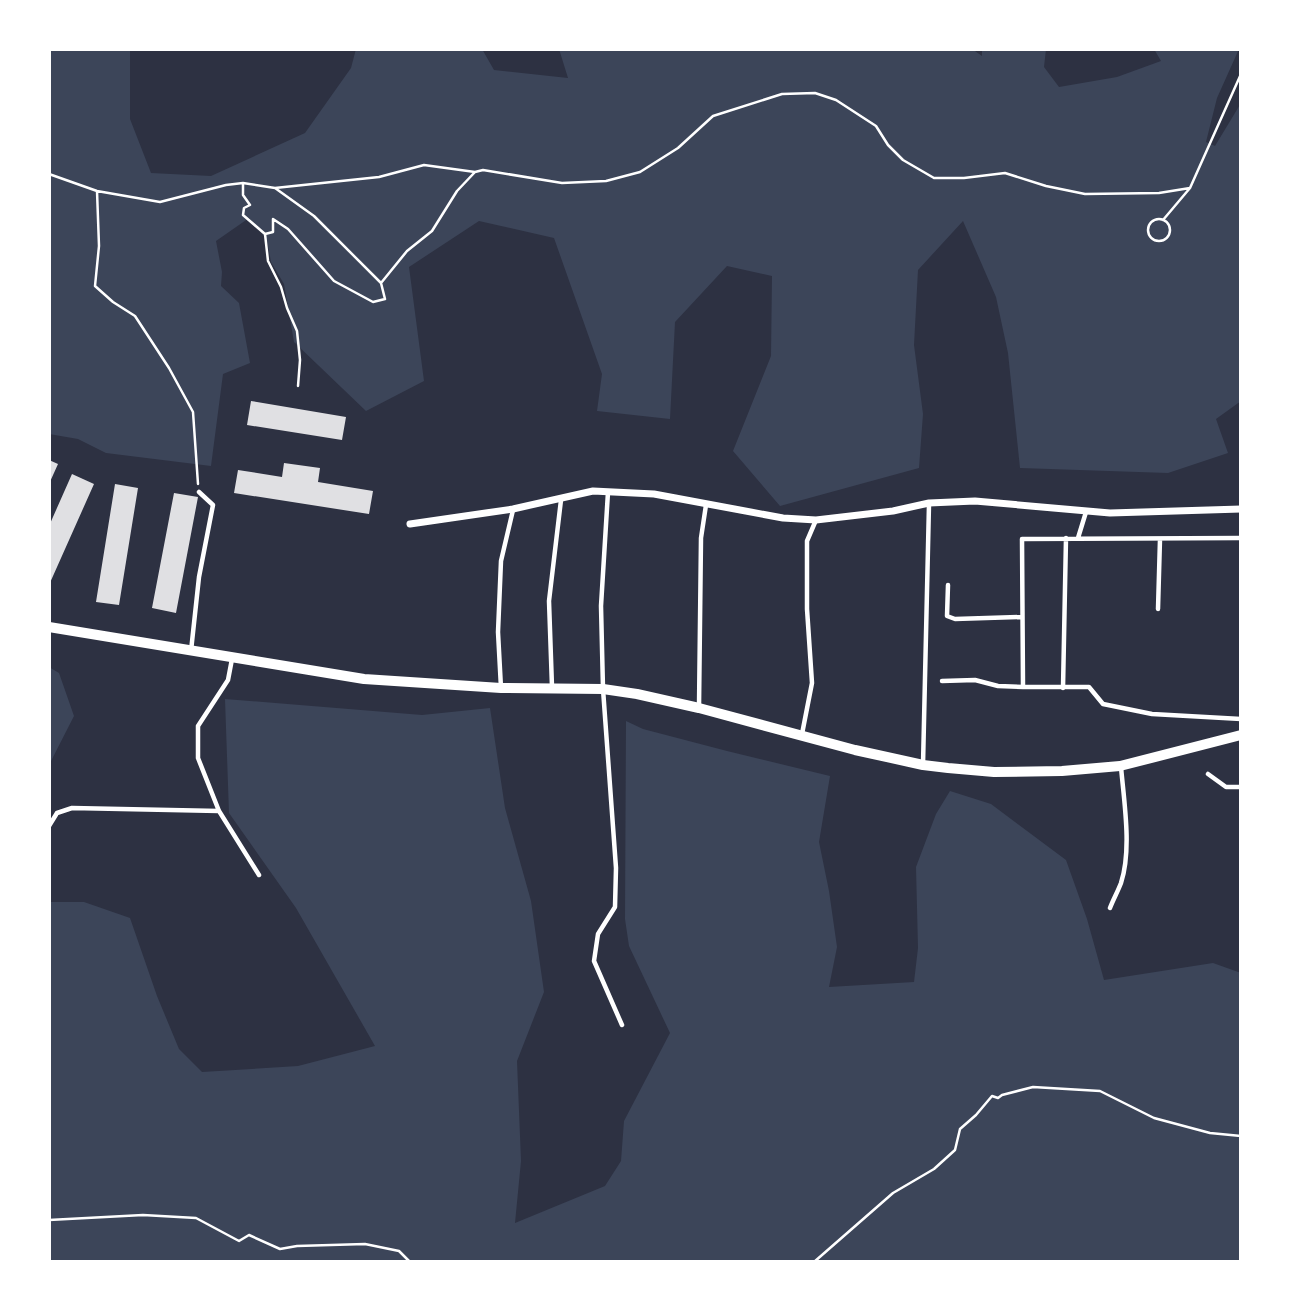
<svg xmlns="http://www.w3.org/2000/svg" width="1290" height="1311" font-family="'Libre Baskerville',serif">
<rect width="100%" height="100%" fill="#2d3142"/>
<!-- green -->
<path fill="#3c4559" d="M49,49H130V119L151,173L211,176L305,133L351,68L356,49H482L494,70L568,78L559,49H972L982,56V49H1046L1044,67L1059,87L1117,77L1161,61L1154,49H1239L1217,98L1206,142L1215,146L1241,103V401L1216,419L1228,453L1168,473L1020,468L1008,353L996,297L963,221L918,270L914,345L923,414L919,468L780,506L733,451L771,356L772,276L727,266L675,322L670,419L597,411L602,374L554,238L479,221L409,267L424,381L366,411L294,342L284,284L271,262L267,240L249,218L216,241L222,272L221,286L239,303L250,363L223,374L211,466L106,453L78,439L49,434Z
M49,667L59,673L74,716L49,765Z
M225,699L422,715L490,708L505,808L531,901L544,992L517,1061L521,1161L515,1223L605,1186L621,1161L624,1121L670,1033L629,946L625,919L626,721L643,729L727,751L830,776L819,842L829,891L837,947L829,987L914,982L918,948L916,867L936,814L950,791L991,804L1066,860L1087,919L1104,980L1213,963L1241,973V1262H49V902H84L130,918L157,996L179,1049L202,1072L298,1066L375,1046L296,908L229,813Z"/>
<!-- building -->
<path fill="#e0e0e3" d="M251,401L346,417L342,440L247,425Z
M49,460L58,464L49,484Z
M284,463L320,468L318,482L373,491L369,514L234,493L238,470L282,477Z
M72,474L94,484L49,585V526Z
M115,484L138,488L119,605L96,602Z
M174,493L198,497L176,613L152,608Z"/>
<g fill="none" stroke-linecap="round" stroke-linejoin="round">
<!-- path -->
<path stroke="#fff" stroke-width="2.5" d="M49,174L97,191L160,202L226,185L243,183L275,188L379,177L424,165L475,172L483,170L562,183L606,181L640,172L678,148L713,116L782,94L815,93L836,100L876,126L888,145L903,160L934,178H964L1005,173L1046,186L1085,194L1159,193L1190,188
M243,183V195L250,205L244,208L243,215L265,234L273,232V219L288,229L334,281L373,302L385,299L381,283
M275,188L314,216L381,283L407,251L432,231L457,191L475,172
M97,191L99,246L95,286L113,302L135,316L169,368L193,412L198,484
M1148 230a11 11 0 1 1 22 0a11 11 0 1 1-22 0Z
M1163,220L1190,188L1241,74
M265,234L268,261L281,287L287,308L297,331L300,360L298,386
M49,1220L143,1215L196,1218L239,1241L249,1235L280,1249L297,1246L365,1244L399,1251L410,1262
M814,1262L893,1193L934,1169L955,1150L960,1129L976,1115L992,1096L998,1098L1002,1095L1033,1087L1100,1091L1154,1118L1210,1133L1241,1136"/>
<!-- service -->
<path stroke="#fff" stroke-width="4.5" d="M608,492L601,606L603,689L616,868L615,907L598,934L594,961L622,1025
M1078,538L1086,512
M1241,538L1022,539L1023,687H1089L1103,704L1152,714L1241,719
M948,585L947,616L955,619L1022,617
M1158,609L1160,539
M191,651L199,577L213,505L199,492
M232,659L228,680L198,726V758L219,811L259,875
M942,681L975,680L998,686L1023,687
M552,687L549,601L561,500
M501,688L498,632L501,561L513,510
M1063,688L1066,538
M699,707L701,538L706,505
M802,734L812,683L807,609V541L816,520
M923,765L929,504
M1208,774L1226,787H1241
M49,826L57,813L72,808L219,811
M1110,908C1113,900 1118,891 1121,883C1132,850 1124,801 1121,767"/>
<!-- minor -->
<path stroke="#fff" stroke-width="7" d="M410,524L513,509L593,491L654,494L783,518L816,520L893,511L929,503L975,501L1110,513L1241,509"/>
<!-- tertiary -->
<path stroke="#fff" stroke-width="10" d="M49,627L364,679L501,688L603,689L637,694L699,708L855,750L923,765L948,768L994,772L1062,771L1120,766L1241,735"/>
</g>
<!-- border -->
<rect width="1290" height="1311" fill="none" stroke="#ffffff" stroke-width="102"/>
</svg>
